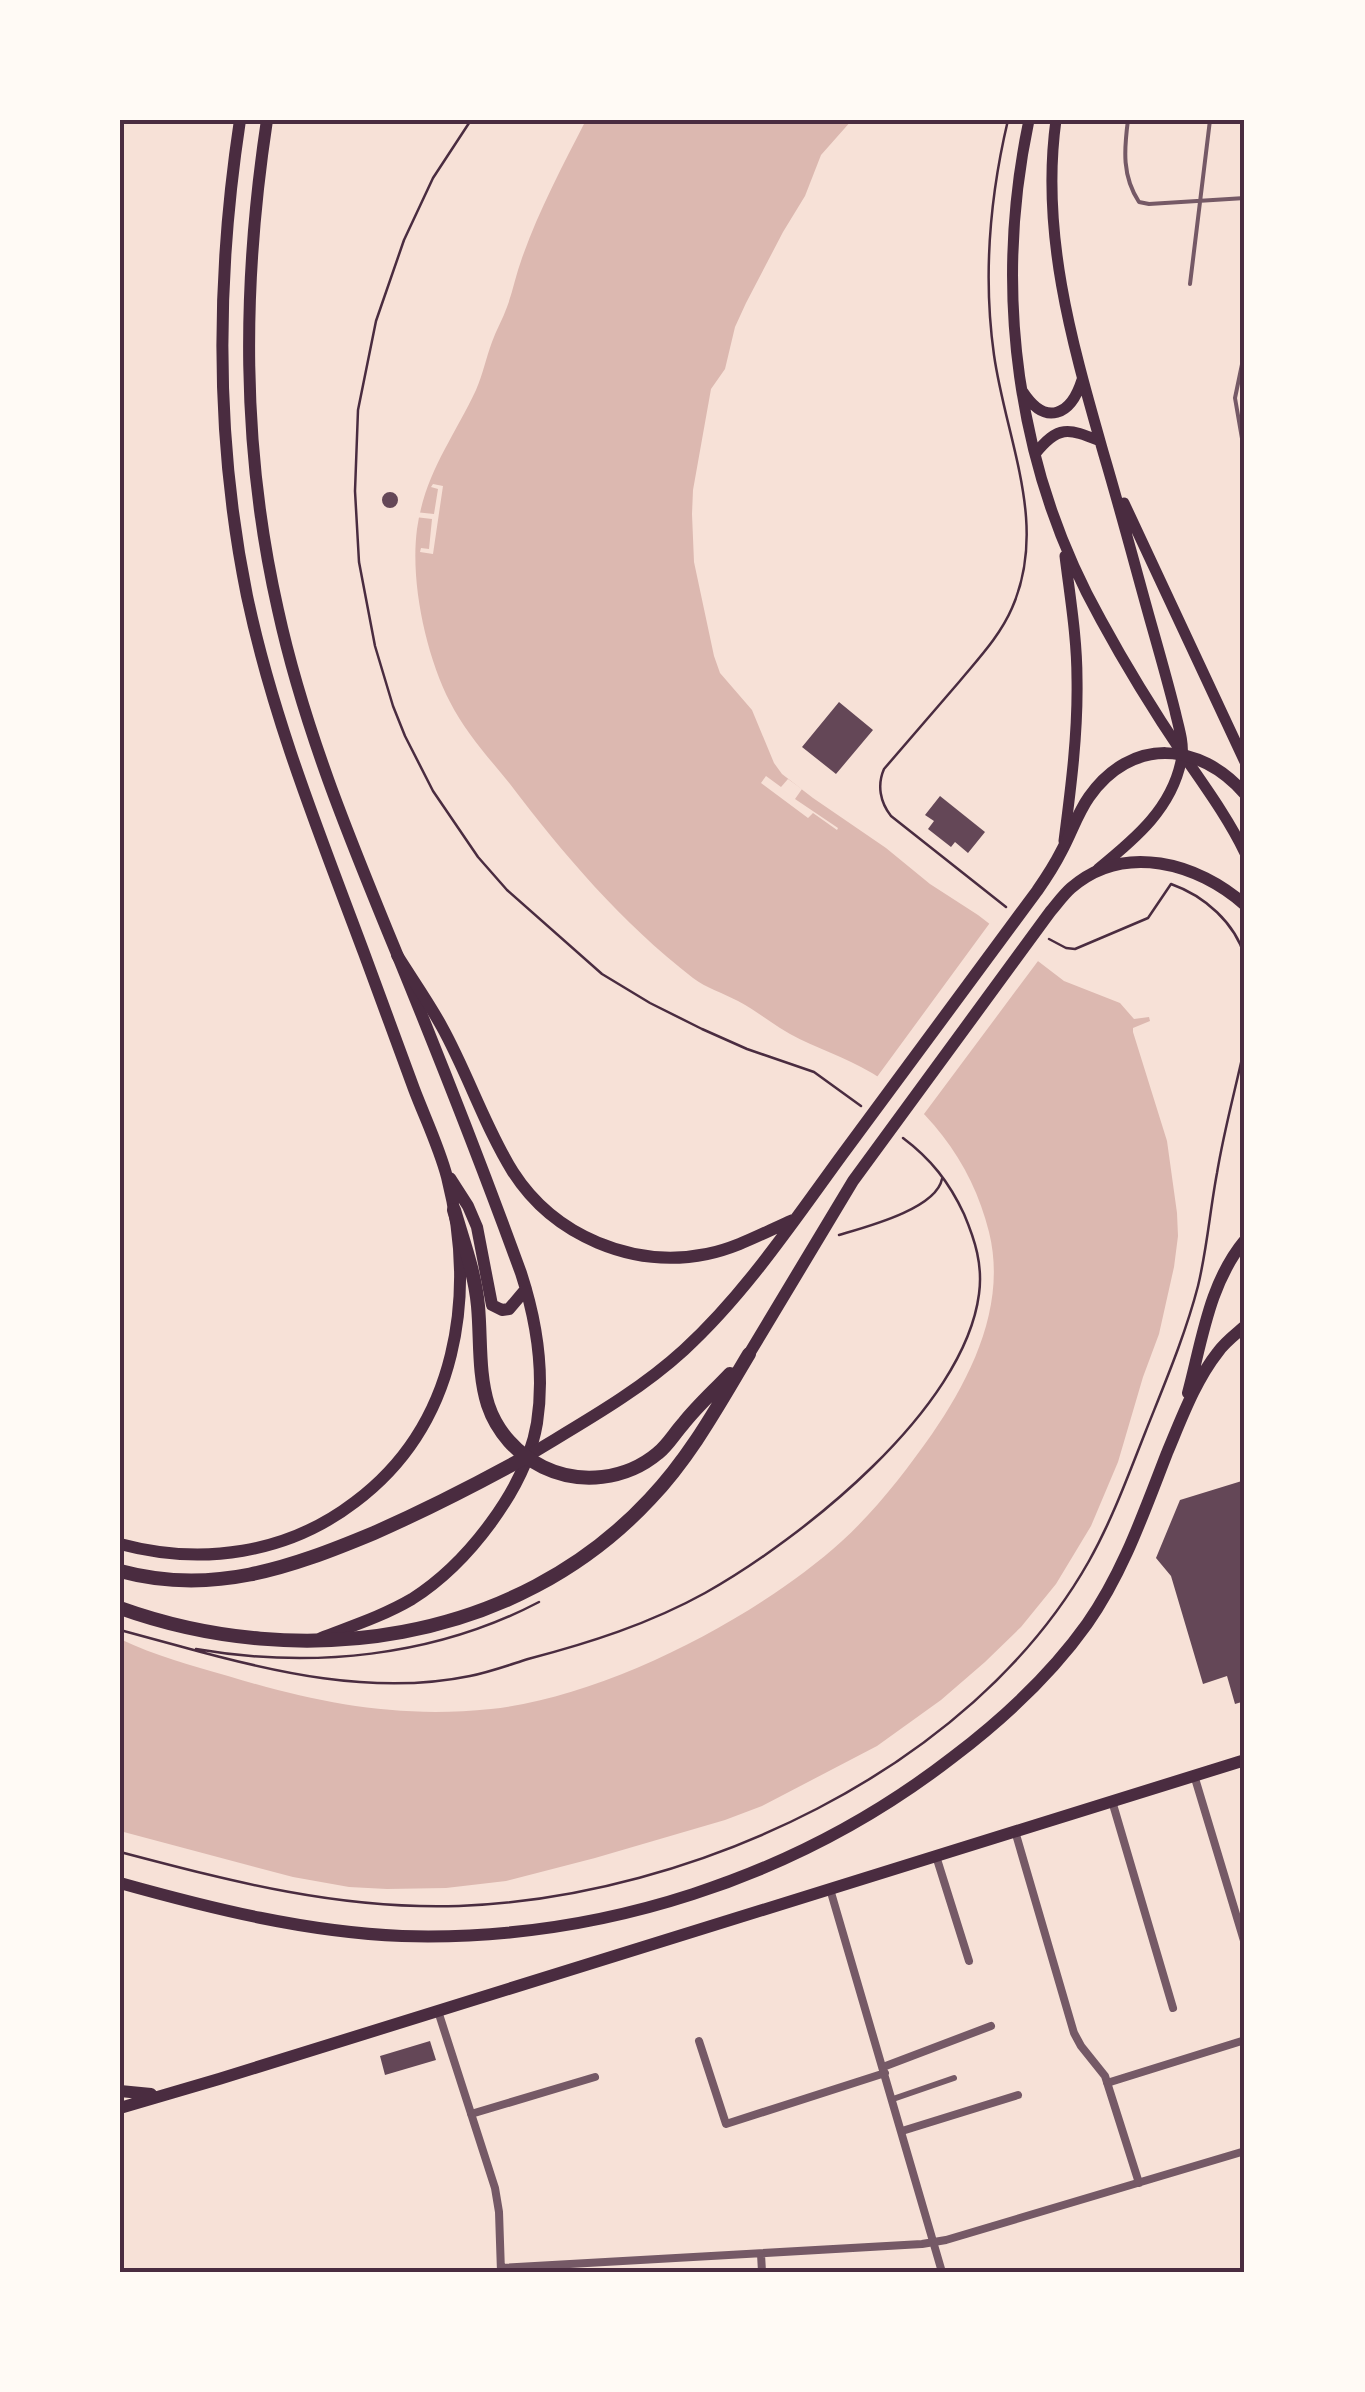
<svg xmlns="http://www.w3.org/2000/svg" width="1365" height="2392" font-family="Jost,sans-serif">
<rect width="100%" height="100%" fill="#f7e1d7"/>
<!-- water -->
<path fill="#dcb8b0" d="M586,120H852L821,155L805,196L783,232L746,303L735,327L725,369L711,389L693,490L692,514L694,562L714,656L720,673L752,710L774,763L782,774L813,798L886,848L930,884L978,915L1064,981L1120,1003L1134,1019L1149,1017L1150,1021L1133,1028V1032L1167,1141L1177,1213L1178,1236L1174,1267L1159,1334L1143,1377L1118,1462L1091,1526L1056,1584L1021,1627L985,1662L941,1700L877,1746L762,1806L725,1820L595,1858L506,1881L446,1888L387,1889L349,1887L293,1877L120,1831V1639C156,1656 190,1665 228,1676C317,1703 398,1719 491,1709C606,1697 757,1618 842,1541C876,1510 906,1471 932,1434C972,1376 1007,1304 989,1232C972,1162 925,1100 861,1067C835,1053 805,1044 780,1028C766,1019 753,1009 738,1001C723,993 706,988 693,978C621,922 564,855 510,784C489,758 465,732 450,702C426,655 410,582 417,529C425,473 453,439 476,390C483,374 486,358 492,342C496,330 503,319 507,307C513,291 516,274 522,258C539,210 563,165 586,120Z"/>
<!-- pier -->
<path fill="#f7e1d7" d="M433,484L443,486L433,554L420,552L421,548L429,549L432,519L415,517V512L434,514L438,489L431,487Z
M766,776L781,787L788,779L802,789L795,799L838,828L837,830L813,813L808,818L761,783Z
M992,920L1041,957L921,1118L874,1081Z"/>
<!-- building -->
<path fill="#644757" d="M382 500a8 8 0 1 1 16 0a8 8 0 1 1-16 0Z
M839,702L873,730L836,774L802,747Z
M940,796L985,832L968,853L955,842L951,847L928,829L934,821L925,815Z
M1245,1480V1701L1235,1704L1227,1676L1203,1684L1171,1576L1156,1558L1180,1500Z
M430,2041L436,2060L385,2075L380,2056Z"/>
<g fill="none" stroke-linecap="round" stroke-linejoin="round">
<!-- path -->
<path stroke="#4a2c40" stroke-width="2.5" d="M471,120L433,178L404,240L376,321L358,410L355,491L359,562L375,646L393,706L405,736L433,791L478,857L507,890L602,974L650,1003L702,1029L747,1049L814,1072L861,1106
M1006,907L891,816C880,802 877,785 884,769C909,740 934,711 959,682C978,659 1000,636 1012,608C1049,524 1006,440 994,355C983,277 990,196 1008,120
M1049,939L1066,948L1075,949L1148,918L1171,884C1205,896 1235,923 1245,957
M839,1235C866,1227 936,1209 942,1179
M120,1630L179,1646
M179,1646C272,1672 374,1696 470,1676C490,1672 509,1665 528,1659C589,1643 649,1624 705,1593C801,1539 964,1410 979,1294C983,1265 975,1240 964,1214C949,1182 931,1159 903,1138
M196,1649C311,1669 434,1657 539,1602
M120,1852C234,1882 340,1910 459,1906C693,1897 971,1770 1089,1561C1112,1520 1128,1476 1145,1433C1164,1385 1185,1336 1198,1286C1207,1249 1210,1210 1217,1173C1224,1130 1236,1087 1245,1045"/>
<!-- service -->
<path stroke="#755966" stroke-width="4" d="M1128,120C1124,150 1122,176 1139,202L1149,204L1245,198
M1190,284L1210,120
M1245,350L1235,398L1245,456"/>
<!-- pedestrian -->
<path stroke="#755966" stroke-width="6" d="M893,2099L954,2078"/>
<!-- minor -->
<path stroke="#755966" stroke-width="8" d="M1194,1775L1245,1944
M1112,1801L1173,2008
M1015,1831L1074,2033L1081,2046L1105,2076L1139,2183
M936,1856L969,1961
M830,1889L942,2272
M438,2011L495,2188L499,2212L501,2272
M699,2041L726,2124L885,2073
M883,2067L991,2026
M1107,2083L1245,2040
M471,2114L595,2077
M902,2131L1018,2095
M761,2254L762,2272
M501,2268L922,2244L946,2240L1245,2151"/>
<!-- secondary -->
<path stroke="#4a2c40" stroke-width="11" d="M1029,120C993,290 1016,468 1101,620C1126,666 1155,713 1184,756C1206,788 1228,818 1245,853
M1056,120C1040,235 1073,346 1104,455C1120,509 1134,562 1149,616C1158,648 1167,679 1175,711C1178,725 1184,742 1182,756C1174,807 1135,839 1098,869
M1023,392C1046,427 1071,415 1082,380
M1035,454C1058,425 1068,428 1100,441
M1124,503L1245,762
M1064,841C1071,787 1078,733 1077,679C1077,638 1070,597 1065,556"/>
<!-- primary -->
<path stroke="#4a2c40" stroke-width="12" d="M267,120C242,285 241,447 278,610C304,729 351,842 397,954C440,1059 482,1166 521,1273C537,1322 545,1371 537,1423C526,1489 467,1564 412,1599C383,1616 352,1626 321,1638
M450,1178L468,1206L477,1227L492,1305L502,1310L509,1309L526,1289
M120,1544C202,1566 287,1554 355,1502C458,1425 477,1295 447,1177C439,1147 425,1118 414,1089C397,1044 381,998 364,953C320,835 273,719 247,596C215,439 216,278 240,120
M120,2091L151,2094
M120,2108L219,2079L1245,1760"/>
<!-- trunk -->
<path stroke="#4a2c40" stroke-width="12" d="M397,955C412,979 429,1003 442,1027C468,1074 485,1127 513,1172C554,1236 633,1269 707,1254C737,1248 765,1232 793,1220
M749,1354L853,1181L1050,912C1057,904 1063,895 1071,888C1124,842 1198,863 1245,905
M1188,1393C1202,1341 1209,1283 1245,1240
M526,1457C580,1424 637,1393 684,1350C745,1294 793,1222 842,1155C907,1067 972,979 1037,891C1046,878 1054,866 1061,852C1071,834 1077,814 1089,797C1131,737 1199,741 1245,794
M120,1883C213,1909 306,1932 402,1936C599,1942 797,1878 953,1757C1003,1719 1050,1676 1087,1624C1123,1573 1144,1512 1167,1453C1181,1420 1195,1381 1218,1352C1225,1342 1236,1334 1245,1326"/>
<!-- motorway -->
<path stroke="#4a2c40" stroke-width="14" d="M454,1210C463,1241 475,1273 478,1306C481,1339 478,1373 488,1405C497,1432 517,1454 543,1467C580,1485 626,1480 658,1453C668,1445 674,1434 683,1424C697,1406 714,1391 730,1374
M120,1571C212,1596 290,1568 374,1533C426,1510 477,1484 526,1457
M120,1608C301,1673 516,1643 650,1499C691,1456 719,1404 749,1354"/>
</g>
<!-- border -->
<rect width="1365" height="2392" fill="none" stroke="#fffaf5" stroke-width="245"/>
<rect x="122" y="122" width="1120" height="2148" fill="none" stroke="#4a2c40" stroke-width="4"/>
</svg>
